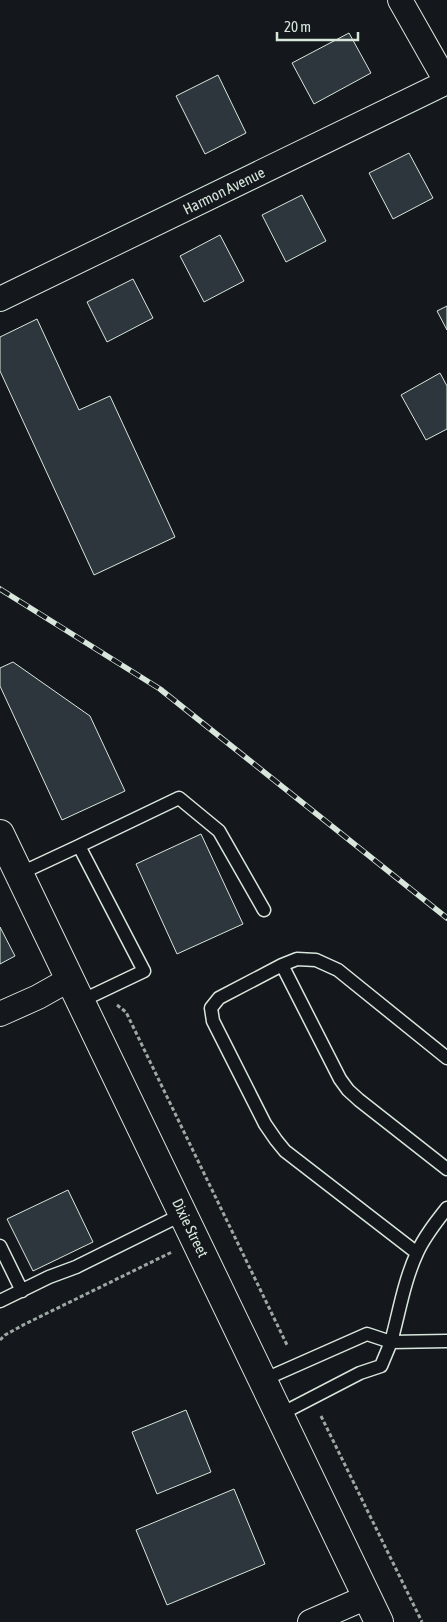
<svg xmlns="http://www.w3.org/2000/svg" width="447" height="1622" font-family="'Asap Condensed',sans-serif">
<rect width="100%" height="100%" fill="#14181c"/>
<!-- building -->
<path fill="#2c363c" stroke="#d8e6dc" d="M349,33L371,73L314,104L292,63Z
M218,75L246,133L205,154L176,96Z
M409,153L433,198L393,219L369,173Z
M302,195L326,241L286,262L262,215Z
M220,235L244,281L204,302L180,256Z
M133,279L153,318L107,342L87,302Z
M447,306V330L437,311Z
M37,319L79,410L110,396L175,537L94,575L0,371V337Z
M440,373L447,386V429L426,440L401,395Z
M13,662L90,716L125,791L62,820L0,686V668Z
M201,834L243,924L177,954L136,864Z
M0,927L15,956L0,964Z
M68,1190L93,1242L33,1271L7,1219Z
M186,1410L211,1472L157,1494L132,1432Z
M234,1489L265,1564L167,1605L136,1530Z"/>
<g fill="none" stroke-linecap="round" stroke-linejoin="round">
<defs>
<path id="service" d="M79,846L179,798L219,831L264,910
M19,874L79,846L144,971L81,1001
M282,965L340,1079L348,1090L359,1100L447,1169
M447,1208C436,1222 424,1237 417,1253C404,1281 399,1313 391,1342L447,1341
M0,1246L22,1291
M417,1253L285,1151L276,1140L265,1124L213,1021L211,1008L219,998L282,965L297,959L316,960L338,970L447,1058
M0,1301L49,1277L76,1267L183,1214
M263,1380L367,1334L391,1342L381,1366L360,1373L279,1415"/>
<path id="minor" d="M400,0L447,83
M0,299L447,82
M0,1014L38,997L70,979
M310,1622L367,1597"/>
<path id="tertiary" d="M0,834L379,1622"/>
</defs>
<!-- service casing -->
<use href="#service" stroke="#d8e6dc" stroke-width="15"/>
<!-- minor casing -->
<use href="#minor" stroke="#d8e6dc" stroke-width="26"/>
<!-- tertiary casing -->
<use href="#tertiary" stroke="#d8e6dc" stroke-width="30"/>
<!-- path -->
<path stroke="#9da8a2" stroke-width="3" stroke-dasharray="4 2.5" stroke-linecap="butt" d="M117,1005L126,1012L288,1347
M0,1340L5,1335L25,1324L172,1252
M321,1416L422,1622"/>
<!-- service -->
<use href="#service" stroke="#14181c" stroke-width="12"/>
<!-- minor -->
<use href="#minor" stroke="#14181c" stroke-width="24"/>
<!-- tertiary -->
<use href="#tertiary" stroke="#14181c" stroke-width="28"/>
<defs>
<path id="rail" d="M0,589L160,689L447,918"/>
</defs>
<!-- rail casing -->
<use href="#rail" stroke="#d8e6dc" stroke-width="5.5"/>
<!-- rail -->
<use href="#rail" stroke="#14181c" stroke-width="4" stroke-dasharray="11" stroke-linecap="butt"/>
</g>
<g text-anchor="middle" stroke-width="4" stroke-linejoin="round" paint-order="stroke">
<!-- street labels -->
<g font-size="15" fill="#d8e6dc" stroke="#14181c">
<text transform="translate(224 191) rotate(-26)" y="5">Harmon Avenue</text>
<text transform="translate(190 1228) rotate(64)" y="5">Dixie Street</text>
</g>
</g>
<!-- scale -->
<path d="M277 32v8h81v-8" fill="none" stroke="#d8e6dc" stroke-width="2.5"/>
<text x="284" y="32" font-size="15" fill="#d8e6dc" stroke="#14181c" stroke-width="4" paint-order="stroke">20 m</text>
</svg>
